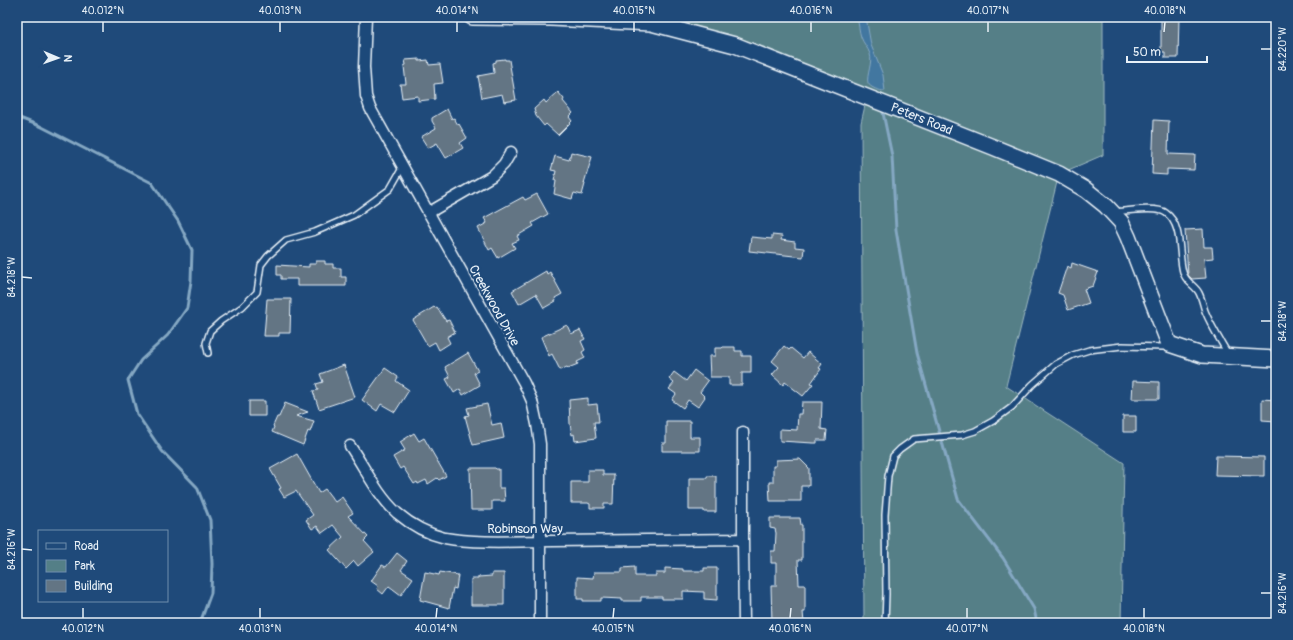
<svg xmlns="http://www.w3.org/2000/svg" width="1293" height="640" viewBox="0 0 1293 640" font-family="Pangolin,sans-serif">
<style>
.green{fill:#547f87;stroke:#9eb8c0}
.water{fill:#4377a0;stroke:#85a8c3}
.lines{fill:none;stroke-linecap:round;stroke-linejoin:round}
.stream{stroke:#85a8c3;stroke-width:3}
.building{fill:#637584;stroke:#e8f1f8}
.lane-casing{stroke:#e8f1f8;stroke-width:8}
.street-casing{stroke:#e8f1f8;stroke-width:13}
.secondary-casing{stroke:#e8f1f8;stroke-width:18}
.lane{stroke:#1f4a7a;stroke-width:5}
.street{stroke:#1f4a7a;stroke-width:10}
.secondary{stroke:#1f4a7a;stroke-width:15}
.ticks{fill:none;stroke:#e8f1f8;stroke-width:1.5}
.labels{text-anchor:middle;stroke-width:4;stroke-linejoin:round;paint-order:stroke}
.street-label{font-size:13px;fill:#e8f1f8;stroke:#1f4a7a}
.neatline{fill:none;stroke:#e8f1f8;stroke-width:1.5}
.ticks-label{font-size:10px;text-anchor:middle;fill:#e8f1f8}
</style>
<rect width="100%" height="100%" fill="#1f4a7a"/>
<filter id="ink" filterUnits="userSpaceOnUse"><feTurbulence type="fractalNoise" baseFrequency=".025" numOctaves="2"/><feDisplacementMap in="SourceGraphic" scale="8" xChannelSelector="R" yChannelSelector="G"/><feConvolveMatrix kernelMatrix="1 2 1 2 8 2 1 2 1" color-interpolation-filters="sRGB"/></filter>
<g filter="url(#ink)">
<path class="green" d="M469 17H1103V155L1059 174 1006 386 1124 463 1121 623H864L861 123 867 97 651 23Z"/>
<path class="water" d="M859 17H866L871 45 883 75 885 91C880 91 870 88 868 83 866 76 873 62 870 54 868 48 863 43 861 37 859 31 859 25 857 18Z"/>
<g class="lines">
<path class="stream" d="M882 108 892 156 896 230 917 353 958 499 1003 558 1034 609 1037 623
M17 117 40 126 152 183 178 221 192 250 191 281 187 308 168 335 141 360 128 380 137 414 162 451 197 487 210 520 212 564 211 593 200 623"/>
</g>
<path class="building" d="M1161 17H1179L1178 58H1165V52H1161Z
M419 59V61L428 60 429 65 440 64 443 83 434 84 435 99 418 101V96L402 98 400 84H406L404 66 406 65 405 60Z
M505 59V60H509L516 100 504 102 502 94 482 98 478 76 494 73 493 63 496 62V60Z
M558 92 564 99 563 101 573 113 569 117 572 121 558 135 546 124 544 126 536 116 534 109 544 100 546 103Z
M447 109 452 119 454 118 458 125 459 124 467 138 460 143 463 148 446 158 437 143 428 148 421 137 436 128 432 121V118Z
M1154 120 1169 121 1168 154 1195 155 1194 170 1167 169V175L1152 174Z
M571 152 592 157 584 183 585 184 582 195 574 193 572 199 554 194 556 181 554 180 556 171 551 170 555 156 569 160Z
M537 194 548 214 532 223 534 226 517 236 519 240 512 243 515 248 498 258 492 248 489 250 478 228 487 223 484 218 523 197 525 200Z
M1203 229 1204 247H1212L1213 258 1204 259 1206 278 1192 279 1188 275 1185 230Z
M772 235 782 236 781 240 795 242V247L804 248 803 257 749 251 751 237 772 239Z
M316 261H325V264H333V268H341V277H346V286H297V279H281V275H277V265L309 267V264H316Z
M1072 263 1098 272 1093 286 1084 289 1089 303 1068 310 1063 295 1058 293 1067 266 1071 268Z
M546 271 547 274 550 272 562 294 555 298 556 301 544 308 536 294 519 304 512 291Z
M267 299H291L290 333H279V336H264Z
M434 307 435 308 437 307 446 321 449 320 455 332 447 337 450 343 439 350 435 342 428 346 413 320Z
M567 325 571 334 580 330 585 339 581 341 585 350 582 352 585 358 577 362 578 364 568 368 567 367 560 370 552 354 549 356 541 337Z
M784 346 789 350 791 348 803 358 808 352 822 364 819 368 821 369 811 383 813 384 803 396 785 382 783 385 772 375 779 367 772 361Z
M723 347H735V351H742V356H751V373H742V385H729V377H710L709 356H715V348H722Z
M468 353 478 371 474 373 480 385 463 395 460 389 454 393 446 379 450 377 445 367Z
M344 365 355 397 319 409 313 391 318 390 316 384 323 382 320 374Z
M385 368 398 377 396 381 409 390 395 412 381 404 377 411 362 400Z
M694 370 708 381 700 392 705 397 698 407 688 400 683 408 672 400 676 394 669 389 674 383 669 379 674 372 686 381Z
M1133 381 1159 382V399H1132Z
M588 398V405L597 404 599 422H594L596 438 575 441 574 434 572 435 570 424 569 400Z
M1262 399 1276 400V421L1262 420Z
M249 401H265V416H249Z
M802 402H822L821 429 827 430 826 440H817V443H813L780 441V429L797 430 798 414H801Z
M285 403 308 412 296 416 314 421 310 432 308 431 303 445 272 432 274 427 273 426 277 417H279Z
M487 404 492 425 501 423 504 438 473 445 465 416 469 415 467 408Z
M1123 416H1136V432H1123Z
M666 421H690V437H700V451H662V443H666Z
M414 433 419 441 424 438 446 476 439 480 437 478 428 484 426 480 418 484 417 482 414 484 403 467 400 469 393 457 405 450 400 442Z
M297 454 319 493 325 489 335 502 342 497 353 513 348 516 368 537 364 541 374 552 358 566 354 561 346 569 329 550 343 537 333 525 322 533 317 526 312 529 306 520 313 515 298 494 296 491 284 497 279 489 281 488 270 469Z
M1216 456 1264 457V476L1215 475Z
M800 459 809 468V486H801V501H770L769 482H773V466H776V460Z
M470 468H495L496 469H499V488H504L505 501H492V510H471Z
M588 470H603V475H614L613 504H604V508H590V504L588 503H571V482H588Z
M707 476H716V512H704V510H689V478H707Z
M770 518H800L801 525H802V560H798L799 585H805V612H803L804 623H772L771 586H776V563H771V551H775L776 533 775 529 770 528Z
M397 553 407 561 401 570 413 578 401 595 389 586 383 594 377 589 378 586 371 581 382 565 386 567Z
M635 567V576H656V573H665V568L683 569V571H704V568H717V600L704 599V592L683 591V599H662V597H641V601H622V599L601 598V601H583V599H577V577L593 578 594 572H622V568Z
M425 572 439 575 440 572 458 575 456 589 453 588 449 608 420 600Z
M492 573H504V605H471V579H478V577L492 576Z"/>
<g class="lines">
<defs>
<path id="lane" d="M1115 212C1126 211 1158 206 1166 213 1183 225 1178 254 1183 272 1185 282 1195 285 1199 293 1202 299 1203 305 1205 311 1211 326 1220 340 1228 354
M208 353 206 343 210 331 221 321 242 307 257 292 261 265 268 256 286 240 315 232 354 215 390 189 402 168
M885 623 886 594 885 515 888 476 893 456 900 449 914 439 962 435 975 431 993 421 1012 407 1032 385 1056 364 1073 355 1089 350 1122 346 1163 347 1168 345"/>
<path id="street" d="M366 17 364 67 366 96 370 108 524 383 532 401 537 424 540 444V623
M428 213 492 176 504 164 511 152
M743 432V539L744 623
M350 446C365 468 377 495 397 513 410 524 428 534 445 538 477 544 521 541 554 541 617 540 680 540 743 539"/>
<path id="secondary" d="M472 17 551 18 651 23 735 45 993 147 1059 174 1086 190 1106 206 1121 222 1128 237 1169 344 1202 355 1276 359"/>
</defs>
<use href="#lane" class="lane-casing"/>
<use href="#street" class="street-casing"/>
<use href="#secondary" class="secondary-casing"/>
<use href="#lane" class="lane"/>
<use href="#street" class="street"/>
<use href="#secondary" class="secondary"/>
</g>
</g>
<path class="ticks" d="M103 32V22M280 32V22M457 32V22M634 32V22M811 32V22M988 32V22M1164 32 1165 22M1261 49H1271M22 277 32 278M1261 321H1271M22 549 32 550M1261 593H1271M83 618V608M260 618V608M436 618 437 608M613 618 614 608M790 618 791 608M967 618V608M1144 618V608"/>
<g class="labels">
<g class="street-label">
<text transform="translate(922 118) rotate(22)" y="5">Peters Road</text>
<text transform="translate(495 305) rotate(61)" y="5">Creekwood Drive</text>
<text x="525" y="533">Robinson Way</text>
</g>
</g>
<rect width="1293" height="640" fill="none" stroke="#1f4a7a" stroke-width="44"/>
<rect x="38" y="530" width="130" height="72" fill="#1f4a7a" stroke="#6f8dac"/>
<rect x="46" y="543" width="20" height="6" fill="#1f4a7a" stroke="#6f8dac"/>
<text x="74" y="550" font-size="12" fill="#e8f1f8">Road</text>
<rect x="46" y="560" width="20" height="12" fill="#547f87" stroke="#6f8dac"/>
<text x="74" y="570" font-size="12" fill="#e8f1f8">Park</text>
<rect x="46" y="580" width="20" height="12" fill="#637584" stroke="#6f8dac"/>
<text x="74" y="590" font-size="12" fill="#e8f1f8">Building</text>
<g transform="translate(58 58) rotate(92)" stroke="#1f4a7a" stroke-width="3" paint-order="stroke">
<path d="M0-3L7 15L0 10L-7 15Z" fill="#e8f1f8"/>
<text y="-6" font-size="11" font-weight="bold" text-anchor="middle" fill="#e8f1f8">N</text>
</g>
<path d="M1127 56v6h80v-6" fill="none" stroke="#e8f1f8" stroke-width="2"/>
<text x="1133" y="56" font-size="12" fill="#e8f1f8" stroke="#1f4a7a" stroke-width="3" paint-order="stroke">50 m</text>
<rect x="22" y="22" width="1249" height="596" class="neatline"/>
<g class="ticks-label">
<text x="103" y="14">40.012°N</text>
<text x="280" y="14">40.013°N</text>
<text x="457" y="14">40.014°N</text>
<text x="634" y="14">40.015°N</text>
<text x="811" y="14">40.016°N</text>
<text x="988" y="14">40.017°N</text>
<text x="1165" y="14">40.018°N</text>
<text transform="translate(1282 49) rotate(-90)" y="4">84.220°W</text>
<text transform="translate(11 277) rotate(-90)" y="4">84.218°W</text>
<text transform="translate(1282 321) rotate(-90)" y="4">84.218°W</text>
<text transform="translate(11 549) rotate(-90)" y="4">84.216°W</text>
<text transform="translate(1282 593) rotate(-90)" y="4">84.216°W</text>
<text x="83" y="632">40.012°N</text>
<text x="260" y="632">40.013°N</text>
<text x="436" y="632">40.014°N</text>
<text x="613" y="632">40.015°N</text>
<text x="790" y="632">40.016°N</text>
<text x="967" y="632">40.017°N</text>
<text x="1144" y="632">40.018°N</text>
</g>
</svg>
